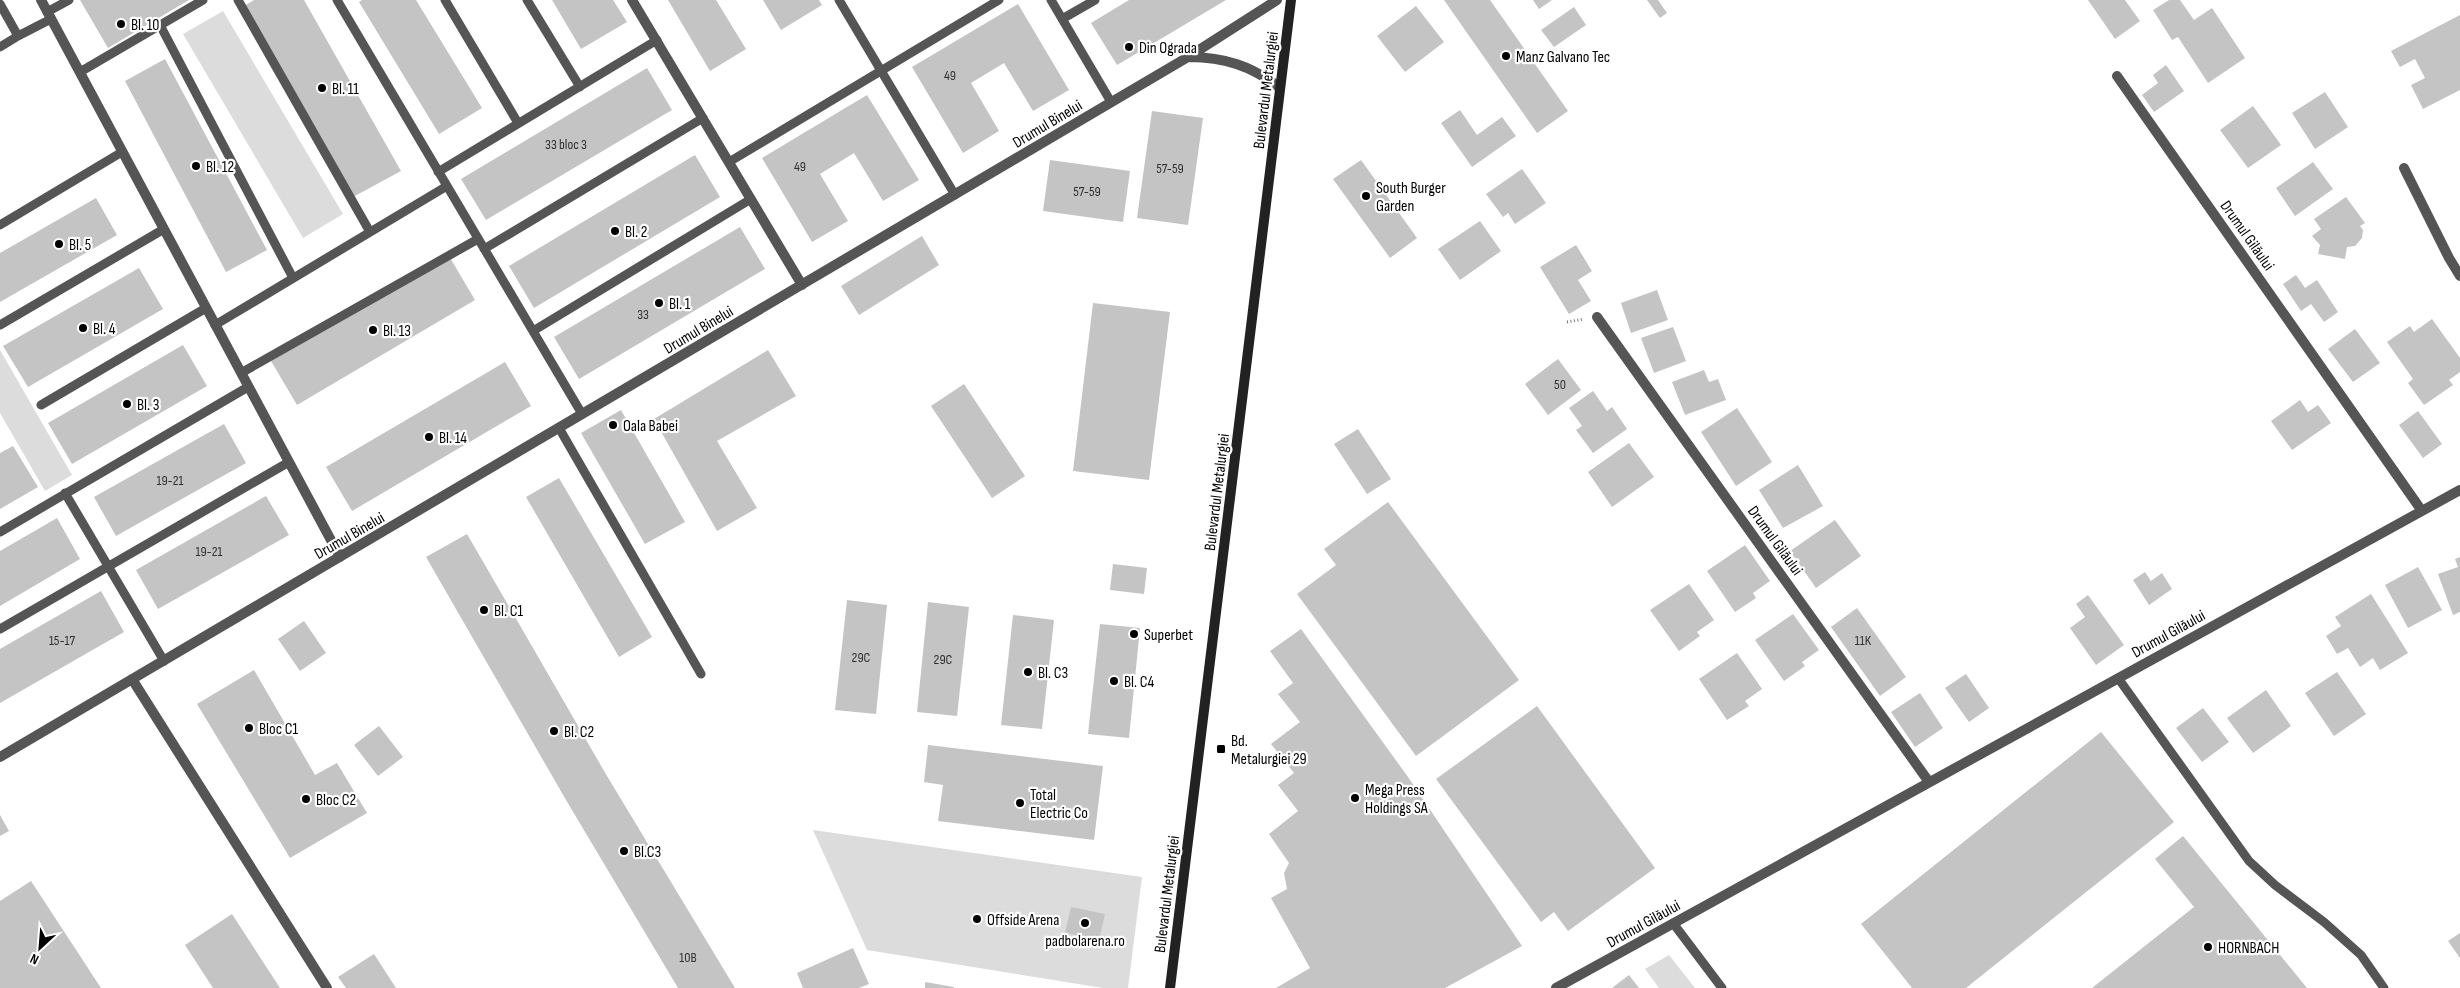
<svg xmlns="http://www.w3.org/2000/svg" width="2460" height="988" viewBox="0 0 2460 988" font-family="'Sofia Sans Condensed',sans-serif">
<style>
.green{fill:#dcdcdc}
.building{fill:#c4c4c4}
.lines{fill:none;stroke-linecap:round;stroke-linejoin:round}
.path{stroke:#777;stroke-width:3;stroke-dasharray:1 2.5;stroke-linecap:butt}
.service{stroke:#555;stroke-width:9}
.minor{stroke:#555;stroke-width:10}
.secondary{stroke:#222;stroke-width:10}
.poi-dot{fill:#000;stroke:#fff;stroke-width:2}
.labels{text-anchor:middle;stroke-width:4.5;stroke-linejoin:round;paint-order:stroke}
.number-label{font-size:14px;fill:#313131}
.poi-label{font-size:16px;fill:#000;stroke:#fff;text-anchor:start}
.street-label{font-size:16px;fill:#000;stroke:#fff}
</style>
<rect width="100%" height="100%" fill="#fff"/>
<path class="green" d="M223 11 343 214 303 238 183 34Z
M0 350 72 475 45 491 0 413Z
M813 830 1142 877 1128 988H1103L867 950Z
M1669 955 1695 988H1659L1645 969Z"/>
<path class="building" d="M80 0H189L108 48Z
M254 0H304L401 171 353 197 244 6Z
M362 0H416L482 108 439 134 359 2Z
M552 0H613L627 22 581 49Z
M668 0H716L746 49 710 71Z
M763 0H819L822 5 781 30Z
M1129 0H1226L1117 65 1091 23Z
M1444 0H1490L1568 111 1537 133Z
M1533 0H1552L1539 9Z
M1647 0H1658L1667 13 1660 18Z
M2088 0H2125L2140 21 2115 39Z
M2169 0H2180L2194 20 2212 8 2245 58 2208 83 2178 37 2172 40 2153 10Z
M1018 4 1069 90 1033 111 1004 63 971 83 999 131 963 153 912 67Z
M1416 6 1444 42 1405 72 1377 36Z
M1574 7 1586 25 1554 47 1541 30Z
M2460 15V90L2423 109 2411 85 2425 78 2415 59 2400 67 2391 51Z
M165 59 267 250 226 272 125 81Z
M2166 65 2184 91 2154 112 2142 95 2158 83 2153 75Z
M647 68 672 110 486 220 461 179Z
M2325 92 2348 127 2315 149 2292 113Z
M867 95 919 180 883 201 854 153 820 174 848 221 812 242 762 158Z
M2253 106 2281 145 2248 168 2220 130Z
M1460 110 1477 135 1502 117 1516 136 1472 167 1441 123Z
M1152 111 1203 118 1188 225 1137 218Z
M695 155 720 197 534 308 509 266Z
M1050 160 1130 171 1123 222 1043 211Z
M1361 160 1417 238 1390 258 1333 179Z
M2313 162 2333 189 2295 216 2276 188Z
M1522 169 1546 203 1515 224 1508 213 1503 217 1486 194Z
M2346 197 2365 223 2360 226 2363 230 2362 238 2355 246 2347 247 2345 259 2318 254 2320 245 2312 236 2321 229 2314 219Z
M96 198 117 235 0 302V253Z
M1480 221 1501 251 1460 280 1438 249Z
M740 227 765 269 579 379 554 337Z
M922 236 939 265 859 315 841 286Z
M1576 245 1592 271 1578 280 1591 301 1569 314 1540 267Z
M449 256 475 300 297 405 271 361Z
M139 268 163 309 28 387 3 346Z
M2296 275 2305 288 2317 280 2338 312 2324 322 2311 304 2301 311 2283 284Z
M1657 290 1668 320 1631 333 1621 303Z
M1093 303 1170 312 1149 480 1073 471Z
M2432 319 2460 358V372L2449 380 2453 385 2424 405 2408 383 2413 379 2387 342 2410 326 2414 332Z
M1673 327 1686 361 1654 373 1641 338Z
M2355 329 2380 363 2353 382 2328 349Z
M183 345 207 386 72 464 48 423Z
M768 350 796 396 717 441 757 508 717 531 654 419Z
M1558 359 1581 390 1548 415 1525 384Z
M505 362 531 406 352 511 326 467Z
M1704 370 1709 382 1718 379 1726 400 1685 415 1672 382Z
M964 384 1025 476 992 498 931 406Z
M1593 391 1607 411 1612 407 1627 429 1593 453 1576 430 1582 426 1569 408Z
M2300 400 2308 412 2318 405 2331 423 2292 450 2271 421Z
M1737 408 1772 462 1736 486 1701 432Z
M621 410 685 522 645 544 581 433Z
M2418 411 2442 444 2423 458 2399 425Z
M224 424 246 463 116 536 94 497Z
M1358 429 1391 479 1367 494 1334 444Z
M1629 443 1654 477 1612 507 1588 472Z
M13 446 38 487 0 509V453Z
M1798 465 1823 506 1783 528 1759 490Z
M559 478 652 637 619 657 526 497Z
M266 496 289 535 158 609 136 570Z
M1388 502 1519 680 1416 756 1297 594 1336 565 1324 549Z
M57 518 80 559 0 606V551Z
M1835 520 1861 556 1816 588 1790 551Z
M467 534 607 776 735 988H678L566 800 426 557Z
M1745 545 1770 581 1753 593 1756 598 1735 612 1707 571Z
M2460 557V612L2453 615 2438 574 2458 567 2455 559Z
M1113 564 1147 568 1144 594 1110 590Z
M2418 567 2442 610 2408 628 2385 585Z
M2145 572 2151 581 2162 573 2172 589 2149 605 2133 580Z
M1689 584 1714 620 1697 632 1700 636 1679 651 1650 610Z
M101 591 124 632 0 703V649Z
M2371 594 2408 653 2380 670 2373 658 2360 667 2348 648 2337 654 2326 636 2341 626 2335 617Z
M2088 595 2124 645 2096 665 2070 628 2085 617 2076 604Z
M847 600 887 605 876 714 835 710Z
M928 602 969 607 957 716 917 712Z
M1857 608 1906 677 1880 696 1831 627Z
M1793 614 1819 650 1802 662 1805 666 1784 681 1755 640Z
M1013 615 1054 620 1042 729 1001 725Z
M304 621 326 653 300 671 278 639Z
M1100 624 1140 628 1129 738 1088 734Z
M1301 629 1408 777 1522 946 1445 988H1276L1310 968 1271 898 1287 889 1284 873 1289 863 1269 834 1298 811 1278 785 1294 773 1271 744 1300 722 1278 694 1293 683 1270 651Z
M1737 653 1762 689 1745 701 1749 706 1727 720 1699 679Z
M254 670 315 775 337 763 367 813 290 858 197 704Z
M2337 672 2366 714 2334 736 2305 693Z
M1966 674 1989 708 1969 722 1945 688Z
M2266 690 2291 726 2253 753 2227 718Z
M1920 693 1943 728 1915 747 1891 712Z
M1537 706 1655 868 1568 931 1554 912 1541 922 1436 779Z
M2203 708 2229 742 2202 762 2176 728Z
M379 726 403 757 378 776 354 745Z
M2101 732 2174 822 1966 988H1912L1861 924Z
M928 745 1103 766 1094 840 938 821 943 785 924 782Z
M0 815 9 831 0 836Z
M2183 836 2307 988H2092L2194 907 2155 859Z
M31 881 101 988H0V901Z
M1071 907 1105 914 1099 940 1065 933Z
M232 914 280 988H213L185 945Z
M2460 933V958L2448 941Z
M853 948 869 984 859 988H803L797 973Z
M374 954 396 988H346L338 977Z
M1629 975 1639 988H1612Z
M925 982 954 987V988H925Z"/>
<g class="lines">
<path class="path" d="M1567 322 1584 319"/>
<path class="service" d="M238 0 370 232
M337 0 582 414
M445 0 518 123
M527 0 580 87
M839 0 955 195
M1051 0 1111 102
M0 4 18 36 0 47
M47 12 69 0
M1062 19 1095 0
M160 25 293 278
M18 36 51 19
M80 72 203 0
M729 162 999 0
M438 172 657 40
M0 225 122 152
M484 249 703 118
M0 325 164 229
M215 325 447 186
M533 331 751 199
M241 373 478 239
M41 405 206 308
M559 428 701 674
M65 493 164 661
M0 532 248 387
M0 629 289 462
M2118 678 2249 861 2275 885 2324 922 2361 955 2384 988
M1673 923 1722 988"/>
<path class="minor" d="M41 0 340 557
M632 0 802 285
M1189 57C1224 57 1252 66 1280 88
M2117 76 2422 511
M2404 168 2449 258 2460 276
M1597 317 1929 782
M132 679 327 988
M0 757 1188 57 1277 0
M1556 988 2460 490"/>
<path class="secondary" d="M1170 988 1291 0"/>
</g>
<g class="poi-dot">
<circle cx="121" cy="24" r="5"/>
<circle cx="1129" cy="47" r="5"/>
<circle cx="1506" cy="56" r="5"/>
<circle cx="322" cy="88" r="5"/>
<circle cx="196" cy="166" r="5"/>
<circle cx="1366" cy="196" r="5"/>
<circle cx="615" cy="231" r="5"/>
<circle cx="59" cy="244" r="5"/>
<circle cx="659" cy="303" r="5"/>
<circle cx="83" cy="328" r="5"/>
<circle cx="373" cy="330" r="5"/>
<circle cx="127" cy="404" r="5"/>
<circle cx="613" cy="425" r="5"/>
<circle cx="429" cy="437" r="5"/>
<circle cx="484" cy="610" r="5"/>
<circle cx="1134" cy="634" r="5"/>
<circle cx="1028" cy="672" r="5"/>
<circle cx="1114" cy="681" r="5"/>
<circle cx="249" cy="728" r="5"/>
<circle cx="554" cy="731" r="5"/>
<rect x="1216" y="744" width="10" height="10" rx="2.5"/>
<circle cx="1355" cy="798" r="5"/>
<circle cx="306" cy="799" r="5"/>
<circle cx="1020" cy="803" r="5"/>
<circle cx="624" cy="851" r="5"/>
<circle cx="977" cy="919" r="5"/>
<circle cx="1085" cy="923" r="5"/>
<circle cx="2208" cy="947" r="5"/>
</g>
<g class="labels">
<g class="number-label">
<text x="950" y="80">49</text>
<text x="566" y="149">33 bloc 3</text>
<text x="800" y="171">49</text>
<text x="1170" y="173">57-59</text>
<text x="1087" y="196">57-59</text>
<text x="643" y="319">33</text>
<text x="1560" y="389">50</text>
<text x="170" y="485">19-21</text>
<text x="209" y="556">19-21</text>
<text x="62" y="645">15-17</text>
<text x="1863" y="645">11K</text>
<text x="861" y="662">29C</text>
<text x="943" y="664">29C</text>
<text x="688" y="962">10B</text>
</g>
<g class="poi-label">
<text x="131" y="30">Bl. 10</text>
<text x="1139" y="53">Din Ograda</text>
<text x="1516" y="62">Manz Galvano Tec</text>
<text x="332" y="94">Bl. 11</text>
<text x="206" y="172">Bl. 12</text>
<text x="1376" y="193">South Burger<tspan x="1376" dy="18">Garden</tspan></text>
<text x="625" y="237">Bl. 2</text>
<text x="69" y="250">Bl. 5</text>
<text x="669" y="309">Bl. 1</text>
<text x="93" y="334">Bl. 4</text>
<text x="383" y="336">Bl. 13</text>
<text x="137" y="410">Bl. 3</text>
<text x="623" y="431">Oala Babei</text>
<text x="439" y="443">Bl. 14</text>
<text x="494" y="616">Bl. C1</text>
<text x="1144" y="640">Superbet</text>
<text x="1038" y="678">Bl. C3</text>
<text x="1124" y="687">Bl. C4</text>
<text x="259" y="734">Bloc C1</text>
<text x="564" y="737">Bl. C2</text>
<text x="1231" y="746">Bd.<tspan x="1231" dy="18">Metalurgiei 29</tspan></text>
<text x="1365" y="795">Mega Press<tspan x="1365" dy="18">Holdings SA</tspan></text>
<text x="1030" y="800">Total<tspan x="1030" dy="18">Electric Co</tspan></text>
<text x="316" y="805">Bloc C2</text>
<text x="634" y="857">Bl.C3</text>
<text x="987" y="925">Offside Arena</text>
<text x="1085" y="946" text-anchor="middle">padbolarena.ro</text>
<text x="2218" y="953">HORNBACH</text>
</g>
<g class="street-label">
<text transform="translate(1265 90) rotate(-83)" y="6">Bulevardul Metalurgiei</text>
<text transform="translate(1047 123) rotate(-31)" y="6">Drumul Binelui</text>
<text transform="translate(2248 235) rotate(55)" y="6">Drumul Gilăului</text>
<text transform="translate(698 329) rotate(-31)" y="6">Drumul Binelui</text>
<text transform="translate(1216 492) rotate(-83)" y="6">Bulevardul Metalurgiei</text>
<text transform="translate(349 535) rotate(-30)" y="6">Drumul Binelui</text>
<text transform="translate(1776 540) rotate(54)" y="6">Drumul Gilăului</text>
<text transform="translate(2168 633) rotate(-29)" y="6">Drumul Gilăului</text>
<text transform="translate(1166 894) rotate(-83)" y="6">Bulevardul Metalurgiei</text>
<text transform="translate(1643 923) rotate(-29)" y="6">Drumul Gilăului</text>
</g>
</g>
<g transform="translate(40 948) rotate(206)" stroke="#ffffff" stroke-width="4" paint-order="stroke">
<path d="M0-4L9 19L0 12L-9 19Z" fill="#000000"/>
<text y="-8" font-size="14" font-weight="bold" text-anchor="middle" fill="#000000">N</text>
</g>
</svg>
